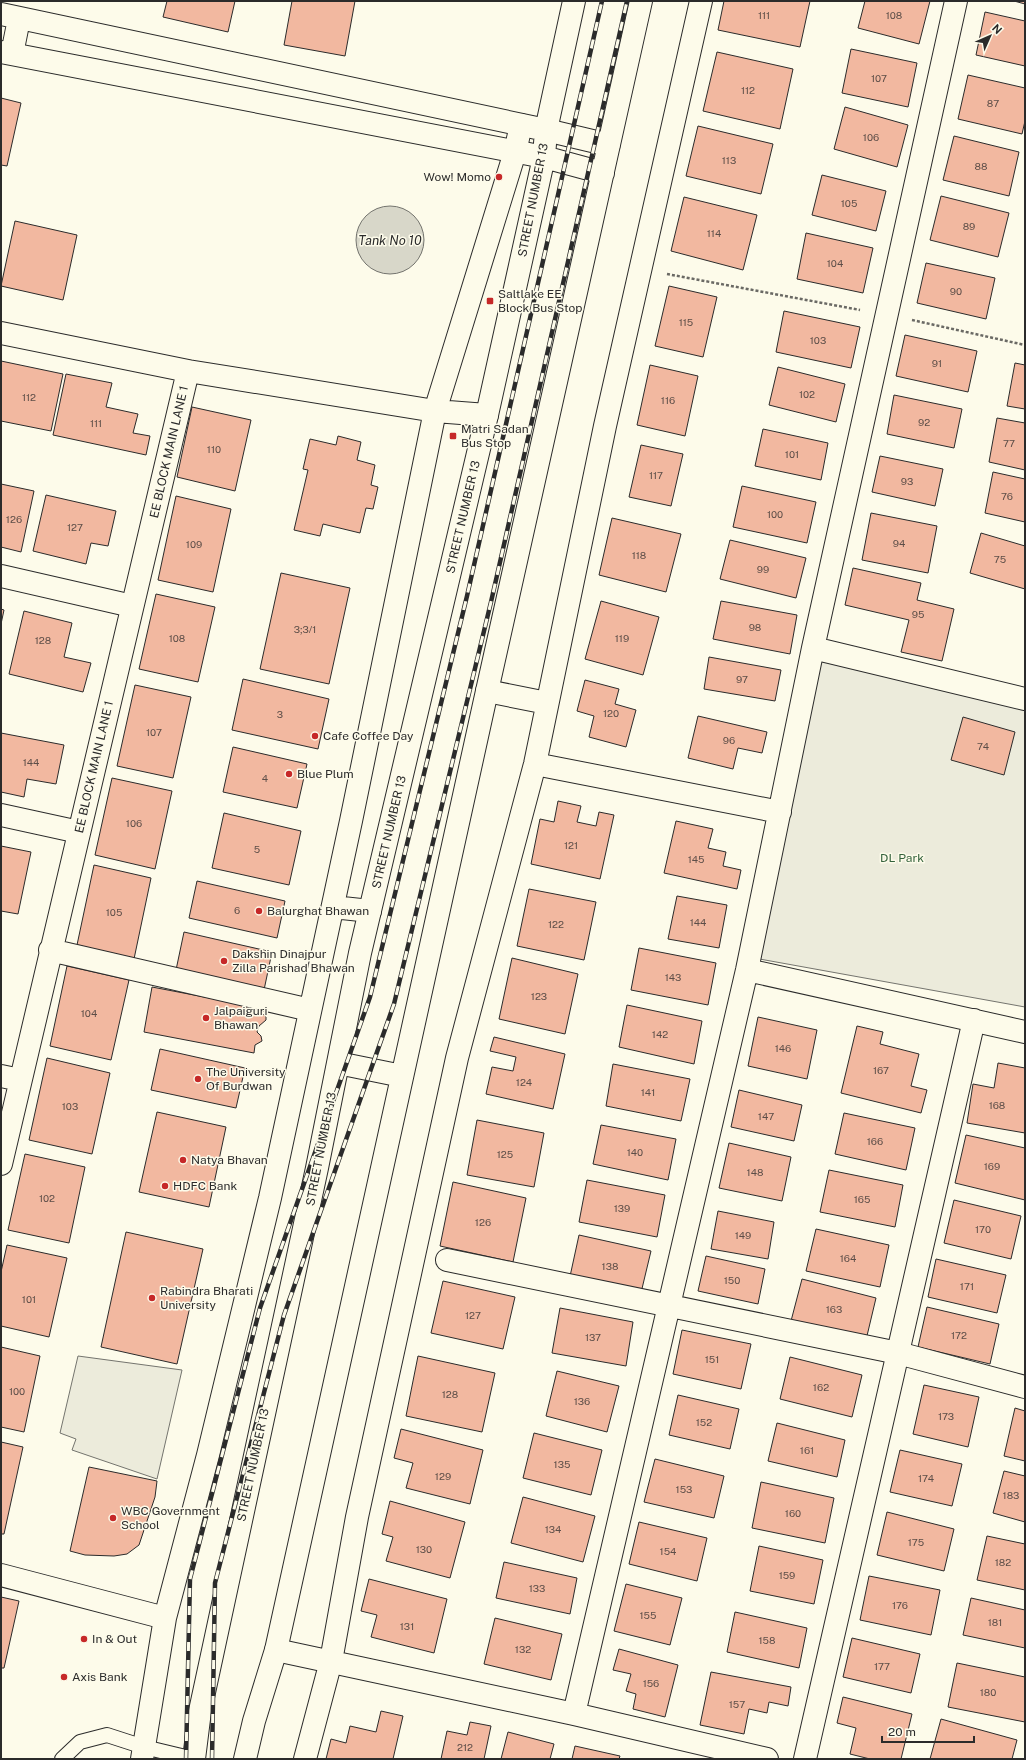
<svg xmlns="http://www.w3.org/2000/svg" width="1026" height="1760" viewBox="0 0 1026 1760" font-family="'Public Sans',sans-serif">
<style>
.green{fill:#ecebdb;stroke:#74746e}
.water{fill:#d8d7c9;stroke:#74746e}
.building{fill:#f2b8a0;stroke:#2b2b2b}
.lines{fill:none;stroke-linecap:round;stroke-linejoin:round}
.lane-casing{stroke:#2b2b2b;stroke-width:16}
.street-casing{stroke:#2b2b2b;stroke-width:24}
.secondary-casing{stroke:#2b2b2b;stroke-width:24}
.path{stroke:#6a6964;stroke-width:2.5;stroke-dasharray:3 2;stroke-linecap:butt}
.lane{stroke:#fdfbea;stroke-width:14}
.street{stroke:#fdfbea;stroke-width:22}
.secondary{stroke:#fdfbea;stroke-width:22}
.rail-casing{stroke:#2b2b2b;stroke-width:4.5}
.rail{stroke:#fdfbea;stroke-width:3;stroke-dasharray:9;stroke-linecap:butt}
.poi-dot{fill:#c62828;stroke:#fdfbea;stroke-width:1.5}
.labels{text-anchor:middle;stroke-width:3;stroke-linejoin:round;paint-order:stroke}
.number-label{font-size:10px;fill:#5d4e48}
.poi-label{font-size:12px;fill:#2b2b2b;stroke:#fdfbea;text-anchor:start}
.street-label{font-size:12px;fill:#2b2b2b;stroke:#fdfbea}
.park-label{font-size:12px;fill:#34623c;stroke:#fdfbea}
.water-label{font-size:13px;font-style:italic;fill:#2b2b2b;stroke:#fdfbea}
</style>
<rect width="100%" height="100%" fill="#fdfbea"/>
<path class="green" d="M819 656 1025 707V1007L754 958Z
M78 1356 182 1370 157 1479 72 1450 76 1439 60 1433Z"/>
<path class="water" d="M356 240a34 34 0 1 1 68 0a34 34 0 1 1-68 0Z"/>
<path class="building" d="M167 1H235L228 32 163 17Z
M292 1H355L345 56 284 45Z
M724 1H810L800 47 718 30Z
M865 1H930L919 44 858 28Z
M1014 1H1025V4Z
M985 12 1025 21V66L976 55Z
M851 49 917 63 908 107 842 93Z
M717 52 793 69 780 129 703 111Z
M968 75 1025 88V121L1022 134 958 119Z
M1 98 21 103 7 166 1 165Z
M845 107 908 125 897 167 834 149Z
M698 126 773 144 761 194 686 176Z
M954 136 1019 152 1009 196 943 180Z
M822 175 886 191 876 231 812 215Z
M941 196 1009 213 998 257 930 240Z
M684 197 757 215 743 270 671 251Z
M15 221 77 235 63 300 1 286Z
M806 233 873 248 863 293 797 279Z
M926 263 995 278 986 319 917 303Z
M669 286 717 297 703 357 655 346Z
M784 311 860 327 851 368 776 352Z
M905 335 977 351 968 392 896 376Z
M1 361 63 374 51 431 1 421Z
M1015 363 1025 365V409L1007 406Z
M650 365 698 376 685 436 637 425Z
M778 367 845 384 836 422 769 405Z
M66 374 112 383 106 407 138 414 133 433 150 436 146 455 53 435Z
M894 395 962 409 954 448 887 434Z
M192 407 251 420 235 491 177 477Z
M997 418 1025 423V470L989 462Z
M763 429 828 443 821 480 755 466Z
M338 436 361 442 357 460 375 465 371 485 378 487 373 509 366 508 360 533 323 524 320 536 294 530 308 470 303 469 310 439 336 445Z
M641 445 683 454 671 506 629 497Z
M880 456 943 469 935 506 872 492Z
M993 472 1025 479V522L985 513Z
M1 484 34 491 21 552 1 547Z
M742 486 816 502 807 543 733 527Z
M46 495 116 511 108 546 91 543 86 564 33 551Z
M176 496 231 509 213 592 158 580Z
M871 513 937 526 928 573 862 560Z
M612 518 681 534 666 592 599 575Z
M981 533 1025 546V589L970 573Z
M730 540 806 558 796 598 720 579Z
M853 568 921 583 917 600 954 609 942 661 901 652 909 620 845 605Z
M281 573 350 588 329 684 260 669Z
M156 594 215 607 198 682 139 669Z
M601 601 659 617 643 675 585 659Z
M721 601 797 615 790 654 713 639Z
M1 609 4 610 1 624Z
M24 611 72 623 64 657 91 663 83 692 9 674Z
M709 657 781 670 775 701 704 689Z
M243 679 329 699 318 749 232 730Z
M585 680 619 689 615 704 636 710 626 747 589 737 594 716 577 711Z
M135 685 191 697 173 778 117 766Z
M698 716 767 732 762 753 738 748 733 769 688 758Z
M963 717 1015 732 1004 775 951 760Z
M1 733 64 745 56 784 27 779 24 797 1 792Z
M233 747 307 764 297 808 223 792Z
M112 778 172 791 155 869 95 855Z
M558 801 581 806 577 822 596 826 599 812 614 815 600 879 531 864 540 819 554 822Z
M224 813 301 831 289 885 212 868Z
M676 821 713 829 708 848 726 852 723 866 741 870 737 889 664 873Z
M1 846 31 852 18 914 1 911Z
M94 865 151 878 134 959 77 945Z
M197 881 285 901 277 938 189 918Z
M529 889 596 902 584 960 517 946Z
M677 896 727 905 719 948 668 939Z
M184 932 272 952 264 990 176 970Z
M639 948 716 963 708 1005 631 990Z
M512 958 578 974 565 1034 499 1019Z
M67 966 129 980 111 1060 50 1046Z
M152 987 262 1008 261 1012 266 1017V1020L259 1026 257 1032 261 1036 262 1041 255 1045 254 1053 144 1032Z
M627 1005 702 1021 694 1064 619 1047Z
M758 1017 817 1030 807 1079 748 1066Z
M857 1026 883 1032 880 1044 919 1054 911 1086 927 1090 921 1113 841 1093Z
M494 1037 565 1054 553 1109 486 1094 492 1067 513 1071 516 1057 490 1051Z
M160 1049 245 1068 236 1108 151 1090Z
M47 1058 110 1073 92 1154 29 1140Z
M998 1063 1025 1068V1133L967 1123 973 1084 994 1088Z
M613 1064 690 1079 681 1121 606 1106Z
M739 1090 802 1105 794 1141 731 1127Z
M157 1112 226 1127 209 1207 139 1192Z
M844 1113 915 1128 906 1170 835 1154Z
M477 1120 544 1133 534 1187 467 1175Z
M601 1125 676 1139 668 1180 593 1164Z
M966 1135 1025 1148V1200L955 1183Z
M729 1143 791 1157 782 1201 719 1188Z
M25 1154 85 1167 69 1243 8 1230Z
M829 1170 903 1185 895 1227 820 1212Z
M587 1180 665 1195 657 1237 579 1222Z
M453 1182 526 1198 513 1262 440 1246Z
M954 1200 1021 1216 1011 1259 944 1243Z
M718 1211 774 1222 768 1259 711 1249Z
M816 1229 889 1245 880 1287 806 1271Z
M126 1232 203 1249 177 1364 101 1347Z
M579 1235 651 1251 640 1297 569 1281Z
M7 1245 67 1258 49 1337 1 1326V1272Z
M706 1256 765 1269 758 1304 698 1291Z
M936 1259 1006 1275 997 1313 928 1297Z
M802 1279 876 1298 866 1340 791 1321Z
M443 1281 515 1297 503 1349 431 1333Z
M927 1307 999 1324 990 1364 918 1347Z
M560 1308 633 1322 626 1366 552 1353Z
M682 1330 751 1344 741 1389 673 1374Z
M1 1347 40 1356 24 1432 1 1427Z
M418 1356 495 1373 482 1432 406 1416Z
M790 1357 862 1375 852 1417 780 1399Z
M557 1371 619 1386 607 1432 546 1416Z
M924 1385 979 1397 968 1447 913 1434Z
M678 1395 739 1409 730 1449 669 1435Z
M1015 1408 1025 1411V1461L1004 1456Z
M777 1423 845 1440 837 1477 768 1461Z
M401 1429 483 1450 470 1504 406 1488 413 1463 394 1458Z
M534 1433 602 1450 591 1495 523 1478Z
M1 1442 23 1447 4 1534H1Z
M900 1450 962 1464 952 1506 890 1492Z
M655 1459 724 1476 714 1518 644 1502Z
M89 1467 157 1481 155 1497 139 1545 127 1554 114 1556 85 1555 70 1551Z
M1004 1471 1025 1476V1522L993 1513Z
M761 1482 834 1498 825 1543 752 1528Z
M523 1497 595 1516 583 1562 511 1543Z
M390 1501 465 1522 450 1578 386 1561 393 1537 382 1534Z
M887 1512 954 1529 944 1571 877 1555Z
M639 1522 707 1538 697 1581 629 1564Z
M987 1536 1025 1544V1590L977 1580Z
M759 1546 823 1560 814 1604 750 1591Z
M504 1562 577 1578 570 1614 496 1598Z
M869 1576 940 1590 931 1635 860 1620Z
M369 1579 447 1599 434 1653 371 1637 377 1615 361 1611Z
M626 1584 682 1598 670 1645 614 1631Z
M1 1597 19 1601 4 1668H1Z
M971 1598 1025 1610V1648L963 1635Z
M735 1612 807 1628 799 1668 727 1652Z
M495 1618 562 1634 551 1680 484 1664Z
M852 1638 920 1654 911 1693 843 1677Z
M619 1649 678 1665 665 1717 633 1709 636 1694 626 1691 631 1674 613 1670Z
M957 1663 1025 1677V1722L948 1707Z
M711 1672 791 1687 788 1706 769 1702 767 1713 749 1709 744 1734 700 1725Z
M843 1697 912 1714 901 1759H870L850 1754 856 1728 837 1723Z
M381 1711 403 1716 393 1759H326L331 1739 346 1743 350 1726 376 1732Z
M941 1719 1017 1740 1012 1759H930Z
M470 1722 491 1726 484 1759H441L447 1731 467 1735Z
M508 1732 554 1744 550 1759H501Z
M575 1746 620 1756 619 1759H572Z"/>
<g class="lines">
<defs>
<path id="lane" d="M62 1759 80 1742 107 1735 144 1747 194 1759"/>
<path id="street" d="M1 333 188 371 435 411 487 415
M1 576 132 606
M813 648 1025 699
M487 691 547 703
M535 764 780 812
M1 815 79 832
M333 907 370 911
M50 950 310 1010
M747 970 1025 1032
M1 1076 20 1080
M1 1164 188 371
M447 1260 898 1353 1025 1387
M1 1575 165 1618
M276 1650 574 1714 767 1759
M574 1714 747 970 813 648 956 1
M142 1759 165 1618 208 1455 270 1198 351 821 435 411 515 152 521 125
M305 1759 331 1661 357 1517 457 1058 535 764 605 426 701 1
M805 1759 974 1020"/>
<path id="secondary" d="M1 14 546 130 609 145
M1 52 544 157 603 173
M12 54 19 19
M338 1063 402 1076
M194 1759 200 1711 317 1168 360 953 487 415 544 157 546 130 574 1
M245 1759 254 1721 276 1650 487 691 641 1"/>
</defs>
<use href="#lane" class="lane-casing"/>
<use href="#street" class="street-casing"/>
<use href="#secondary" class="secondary-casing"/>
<path class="path" d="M667 274 860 310
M912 320 1025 345"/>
<use href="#lane" class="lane"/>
<use href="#street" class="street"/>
<use href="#secondary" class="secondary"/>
<defs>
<path id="rail" d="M186 1759 190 1579 260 1308 370 997 467 596 602 1
M212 1759 215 1583 284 1315 394 1004 491 602 627 1"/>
</defs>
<use href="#rail" class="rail-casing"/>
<use href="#rail" class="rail"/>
</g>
<g class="poi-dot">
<circle cx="499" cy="177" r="4"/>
<rect x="486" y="297" width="8" height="8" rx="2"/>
<rect x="449" y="432" width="8" height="8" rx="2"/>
<circle cx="315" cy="736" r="4"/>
<circle cx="289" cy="774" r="4"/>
<circle cx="259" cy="911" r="4"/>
<circle cx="224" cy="961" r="4"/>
<circle cx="206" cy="1018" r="4"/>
<circle cx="198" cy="1079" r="4"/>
<circle cx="183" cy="1160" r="4"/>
<circle cx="165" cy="1186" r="4"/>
<circle cx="152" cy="1298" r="4"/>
<circle cx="113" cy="1518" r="4"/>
<circle cx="84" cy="1639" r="4"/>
<circle cx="64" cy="1677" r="4"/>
</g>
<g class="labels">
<g class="number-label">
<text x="764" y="19">111</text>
<text x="894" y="19">108</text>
<text x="879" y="82">107</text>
<text x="748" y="94">112</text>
<text x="993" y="107">87</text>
<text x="871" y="141">106</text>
<text x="729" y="164">113</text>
<text x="981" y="170">88</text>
<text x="849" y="207">105</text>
<text x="969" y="230">89</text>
<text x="714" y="237">114</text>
<text x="835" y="267">104</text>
<text x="956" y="295">90</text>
<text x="686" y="326">115</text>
<text x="818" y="344">103</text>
<text x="937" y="367">91</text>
<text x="807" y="398">102</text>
<text x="29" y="401">112</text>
<text x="668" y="404">116</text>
<text x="924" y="426">92</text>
<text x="96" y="427">111</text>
<text x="1009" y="447">77</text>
<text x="214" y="453">110</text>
<text x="792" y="458">101</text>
<text x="656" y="479">117</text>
<text x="907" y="485">93</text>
<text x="1007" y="500">76</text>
<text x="775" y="518">100</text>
<text x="14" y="523">126</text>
<text x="75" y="531">127</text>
<text x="899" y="547">94</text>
<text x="194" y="548">109</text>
<text x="639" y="559">118</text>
<text x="1000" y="563">75</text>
<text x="763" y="573">99</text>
<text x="918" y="618">95</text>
<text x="755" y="631">98</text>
<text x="305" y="633">3;3/1</text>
<text x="177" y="642">108</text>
<text x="622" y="642">119</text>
<text x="43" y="644">128</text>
<text x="742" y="683">97</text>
<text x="611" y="717">120</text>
<text x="280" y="718">3</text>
<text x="154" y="736">107</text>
<text x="729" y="744">96</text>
<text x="983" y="750">74</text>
<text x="31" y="766">144</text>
<text x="265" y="782">4</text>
<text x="134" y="827">106</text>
<text x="571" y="849">121</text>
<text x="257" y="853">5</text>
<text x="696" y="863">145</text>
<text x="237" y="914">6</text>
<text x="114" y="916">105</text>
<text x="698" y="926">144</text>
<text x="556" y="928">122</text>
<text x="673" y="981">143</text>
<text x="539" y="1000">123</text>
<text x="89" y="1017">104</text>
<text x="660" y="1038">142</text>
<text x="783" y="1052">146</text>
<text x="881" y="1074">167</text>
<text x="524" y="1086">124</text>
<text x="648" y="1096">141</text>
<text x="997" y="1109">168</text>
<text x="70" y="1110">103</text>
<text x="766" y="1120">147</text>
<text x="875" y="1145">166</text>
<text x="635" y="1156">140</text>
<text x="505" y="1158">125</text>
<text x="992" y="1170">169</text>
<text x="755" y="1176">148</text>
<text x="47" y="1202">102</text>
<text x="862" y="1203">165</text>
<text x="622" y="1212">139</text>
<text x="483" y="1226">126</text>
<text x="983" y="1233">170</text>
<text x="743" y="1239">149</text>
<text x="848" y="1262">164</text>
<text x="610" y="1270">138</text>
<text x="732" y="1284">150</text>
<text x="967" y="1290">171</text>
<text x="29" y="1303">101</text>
<text x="834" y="1313">163</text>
<text x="473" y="1319">127</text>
<text x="959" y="1339">172</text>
<text x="593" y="1341">137</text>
<text x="712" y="1363">151</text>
<text x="821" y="1391">162</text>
<text x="17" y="1395">100</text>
<text x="450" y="1398">128</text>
<text x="582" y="1405">136</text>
<text x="946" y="1420">173</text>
<text x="704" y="1426">152</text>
<text x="807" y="1454">161</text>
<text x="562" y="1468">135</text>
<text x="443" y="1480">129</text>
<text x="926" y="1482">174</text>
<text x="684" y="1493">153</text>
<text x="1011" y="1499">183</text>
<text x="793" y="1517">160</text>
<text x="553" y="1533">134</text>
<text x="916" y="1546">175</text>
<text x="424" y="1553">130</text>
<text x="668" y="1555">154</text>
<text x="1003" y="1566">182</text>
<text x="787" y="1579">159</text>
<text x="537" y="1592">133</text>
<text x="900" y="1609">176</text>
<text x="648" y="1619">155</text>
<text x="995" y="1626">181</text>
<text x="407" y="1630">131</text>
<text x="767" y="1644">158</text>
<text x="523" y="1653">132</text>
<text x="882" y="1670">177</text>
<text x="651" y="1687">156</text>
<text x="988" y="1696">180</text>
<text x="737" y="1708">157</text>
<text x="465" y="1751">212</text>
</g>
<g class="poi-label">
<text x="491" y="181" text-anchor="end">Wow! Momo</text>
<text x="498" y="298">Saltlake EE<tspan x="498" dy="14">Block Bus Stop</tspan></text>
<text x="461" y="433">Matri Sadan<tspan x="461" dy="14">Bus Stop</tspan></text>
<text x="323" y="740">Cafe Coffee Day</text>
<text x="297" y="778">Blue Plum</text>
<text x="267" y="915">Balurghat Bhawan</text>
<text x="232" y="958">Dakshin Dinajpur<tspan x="232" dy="14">Zilla Parishad Bhawan</tspan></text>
<text x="214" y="1015">Jalpaiguri<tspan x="214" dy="14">Bhawan</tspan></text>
<text x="206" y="1076">The University<tspan x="206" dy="14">Of Burdwan</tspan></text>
<text x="191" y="1164">Natya Bhavan</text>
<text x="173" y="1190">HDFC Bank</text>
<text x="160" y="1295">Rabindra Bharati<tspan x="160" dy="14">University</tspan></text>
<text x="121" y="1515">WBC Government<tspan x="121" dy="14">School</tspan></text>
<text x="92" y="1643">In &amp; Out</text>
<text x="72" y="1681">Axis Bank</text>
</g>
<g class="street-label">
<text transform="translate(533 200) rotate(-79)" y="4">STREET NUMBER 13</text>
<text transform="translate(169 452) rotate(-77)" y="4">EE BLOCK MAIN LANE 1</text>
<text transform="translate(463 517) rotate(-77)" y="4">STREET NUMBER 13</text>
<text transform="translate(94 767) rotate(-77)" y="4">EE BLOCK MAIN LANE 1</text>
<text transform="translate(389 832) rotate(-77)" y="4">STREET NUMBER 13</text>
<text transform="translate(321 1149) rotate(-79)" y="4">STREET NUMBER 13</text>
<text transform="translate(253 1465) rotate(-78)" y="4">STREET NUMBER 13</text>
</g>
<g class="park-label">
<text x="902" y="862">DL Park</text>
</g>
<g class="water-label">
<text x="390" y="245">Tank No 10</text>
</g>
</g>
<rect width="1026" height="1760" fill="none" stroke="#2b2b2b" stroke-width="4"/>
<g transform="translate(990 36) rotate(45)" stroke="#fdfbea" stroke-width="3" paint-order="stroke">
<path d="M0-3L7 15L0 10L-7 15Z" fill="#2b2b2b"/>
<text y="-6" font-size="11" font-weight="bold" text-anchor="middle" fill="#2b2b2b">N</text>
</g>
<path d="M882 1736v6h92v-6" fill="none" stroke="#2b2b2b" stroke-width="2"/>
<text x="888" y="1736" font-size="12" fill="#2b2b2b" stroke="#fdfbea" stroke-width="3" paint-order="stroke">20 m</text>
</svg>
